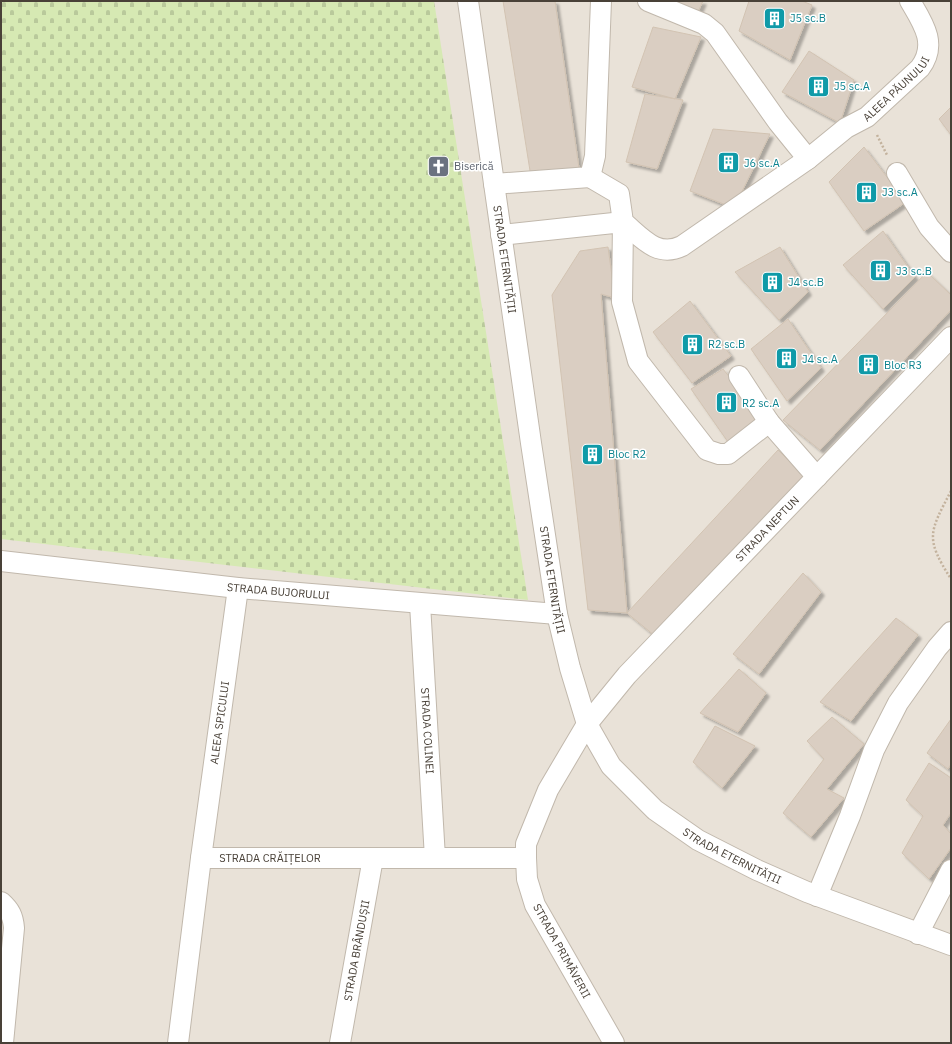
<svg xmlns="http://www.w3.org/2000/svg" width="952" height="1044" viewBox="0 0 952 1044" font-family="'IBM Plex Sans',sans-serif">
<style>
.residential{fill:#e9e2d8}
.cemetery{fill:url(#cemetery-stones)}
.building{fill:#dacec2;stroke:#d2c3b2;filter:url(#shadow)}
.lines{fill:none;stroke-linecap:round;stroke-linejoin:round}
.minor-casing{stroke:#c1b8ac;stroke-width:22}
.path{stroke:#c3b29d;stroke-width:2.5;stroke-dasharray:2 2;stroke-linecap:butt}
.minor{stroke:#fff;stroke-width:20}
.labels{text-anchor:middle;stroke-width:3;stroke-linejoin:round;paint-order:stroke}
.culture-label{font-size:11px;fill:#0d838f;stroke:#fff;text-anchor:start}
.street-label{font-size:11px;fill:#494138;stroke:#fff}
.worship-label{font-size:11px;fill:#5b616d;stroke:#fff;text-anchor:start}
</style>
<defs>
<pattern id="cemetery-stones" width="16" height="16" patternUnits="userSpaceOnUse"><rect width="16" height="16" fill="#d6e9b3"/><path d="M2 7V4a2 2 0 0 1 4 0v3zM10 15v-3a2 2 0 0 1 4 0v3z" fill="#b9c99b"/></pattern>
<filter id="shadow"><feDropShadow dx="3.5" dy="3.5" stdDeviation="1" flood-color="#0004"/></filter>
</defs>
<rect width="100%" height="100%" fill="#f5f1ea"/>
<path class="residential" d="M1 1H951V1043H1Z"/>
<path class="cemetery" d="M1 1H434L528 600 1 539Z"/>
<path class="building" d="M503 1H555L579 168 531 177Z
M672 1H703L697 14Z
M749 1H802L812 5 790 60 739 31Z
M653 27 701 37 675 99 632 87Z
M809 51 854 80 840 123 782 92Z
M645 94 683 100 657 169 626 162Z
M951 107V135L939 119Z
M713 129 770 134 734 208 690 191Z
M864 147 906 202 864 231 829 182Z
M883 231 915 277 883 309 843 265Z
M608 247 615 298 601 294 627 613 588 610 552 295 580 251Z
M780 247 808 292 779 320 735 272Z
M927 272 951 295V310L820 450 783 420Z
M690 301 731 356 692 383 653 332Z
M788 319 821 368 787 401 751 349Z
M723 369 762 418 728 442 691 389Z
M778 450 804 476 655 636 627 613Z
M803 573 821 592 759 674 733 654Z
M896 618 918 635 851 721 820 702Z
M739 669 766 693 738 732 700 713Z
M832 717 864 744 827 789 844 798 811 837 783 813 824 759 807 741Z
M951 719V764L948 769 927 753Z
M715 726 755 746 722 788 693 762Z
M929 763 951 778V813L943 825 951 834V848L929 879 902 853 923 816 906 800Z"/>
<g class="lines">
<defs>
<g id="minor">
<path id="s1" d="M468 1 531 443 557 614 570 668 587 724 611 766 655 810 698 840 757 870 807 892 951 945"/>
<path d="M648 1 704 24 715 33 778 122 808 159"/>
<path d="M897 173 929 227 951 252"/>
<path id="s2" d="M590 177 619 194 623 222C642 238 657 258 682 246L808 159 846 128 867 117 920 68C938 44 923 23 910 1"/>
<path d="M494 184 590 177 595 156 601 1"/>
<path d="M501 235 623 222 622 302 638 361 707 450 719 454H728L769 422"/>
<path d="M739 376 769 422 817 477"/>
<path id="s3" d="M1 561 238 588 557 614"/>
<path id="s4" d="M420 604 435 858"/>
<path id="s5" d="M201 858H526"/>
<path d="M817 896 850 816 874 750 898 703 937 648 951 632"/>
<path d="M1 902C10 910 13 916 14 928L3 1043"/>
<path d="M918 934 951 870"/>
<path id="s6" d="M178 1043 201 858 238 588"/>
<path id="s7" d="M340 1043 373 858"/>
<path id="s8" d="M614 1043 535 905 527 879 526 858V844L548 790 587 724 627 675 951 337"/>
</g>
</defs>
<use href="#minor" class="minor-casing"/>
<path class="path" d="M877 135 887 155
M951 491C929 533 925 538 951 579"/>
<use href="#minor" class="minor"/>
</g>
<defs>
<symbol id="building-square" viewBox="-11 -11 22 22"><rect x="-9" y="-9" width="18" height="18" rx="4" fill="#0f9aa8" stroke="#fff"/><path d="M-4-6H4V6H1V3H-1V6H-4ZM-2.5-4.3h1.7v1.8h-1.7ZM.8-4.3h1.7v1.8H.8ZM-2.5-1h1.7V.8h-1.7ZM.8-1h1.7V.8H.8Z" fill="#fff"/></symbol>
<symbol id="church-square" viewBox="-11 -11 22 22"><rect x="-9" y="-9" width="18" height="18" rx="4" fill="#6b7280" stroke="#fff"/><path d="M-1.2-6h2.4v3.5h3.3v2.4h-3.3V6h-2.4V-.1h-3.3v-2.4h3.3Z" fill="#fff"/></symbol>
</defs>
<g fill-rule="evenodd">
<use href="#building-square" x="762" y="6" width="25" height="25"/>
<use href="#building-square" x="806" y="74" width="25" height="25"/>
<use href="#building-square" x="716" y="150" width="25" height="25"/>
<use href="#church-square" x="426" y="154" width="25" height="25"/>
<use href="#building-square" x="854" y="180" width="25" height="25"/>
<use href="#building-square" x="868" y="258" width="25" height="25"/>
<use href="#building-square" x="760" y="270" width="25" height="25"/>
<use href="#building-square" x="680" y="332" width="25" height="25"/>
<use href="#building-square" x="774" y="346" width="25" height="25"/>
<use href="#building-square" x="856" y="352" width="25" height="25"/>
<use href="#building-square" x="714" y="390" width="25" height="25"/>
<use href="#building-square" x="580" y="442" width="25" height="25"/>
</g>
<g class="labels">
<g class="culture-label">
<text x="790" y="22">J5 sc.B</text>
<text x="834" y="90">J5 sc.A</text>
<text x="744" y="167">J6 sc.A</text>
<text x="882" y="196">J3 sc.A</text>
<text x="896" y="275">J3 sc.B</text>
<text x="788" y="286">J4 sc.B</text>
<text x="708" y="348">R2 sc.B</text>
<text x="802" y="363">J4 sc.A</text>
<text x="884" y="369">Bloc R3</text>
<text x="742" y="407">R2 sc.A</text>
<text x="608" y="458">Bloc R2</text>
</g>
<g class="street-label">
<text dy="4" stroke="none"><textPath href="#s2" startOffset="397">ALEEA PĂUNULUI</textPath></text>
<text dy="4" stroke="none"><textPath href="#s1" startOffset="261">STRADA ETERNITĂȚII</textPath></text>
<text dy="4" stroke="none"><textPath href="#s8" startOffset="622">STRADA NEPTUN</textPath></text>
<text dy="4" stroke="none"><textPath href="#s1" startOffset="585">STRADA ETERNITĂȚII</textPath></text>
<text dy="4" stroke="none"><textPath href="#s3" startOffset="279">STRADA BUJORULUI</textPath></text>
<text dy="4" stroke="none"><textPath href="#s6" startOffset="323">ALEEA SPICULUI</textPath></text>
<text dy="4" stroke="none"><textPath href="#s4" startOffset="127">STRADA COLINEI</textPath></text>
<text dy="4" stroke="none"><textPath href="#s1" startOffset="934">STRADA ETERNITĂȚII</textPath></text>
<text dy="4" stroke="none"><textPath href="#s5" startOffset="69">STRADA CRĂIȚELOR</textPath></text>
<text dy="4" stroke="none"><textPath href="#s7" startOffset="94">STRADA BRÂNDUȘII</textPath></text>
<text transform="translate(562 951) rotate(61)" y="4">STRADA PRIMĂVERII</text>
</g>
<g class="worship-label">
<text x="454" y="170">Biserică</text>
</g>
</g>
<rect width="952" height="1044" fill="none" stroke="#494138" stroke-width="4"/>
</svg>
